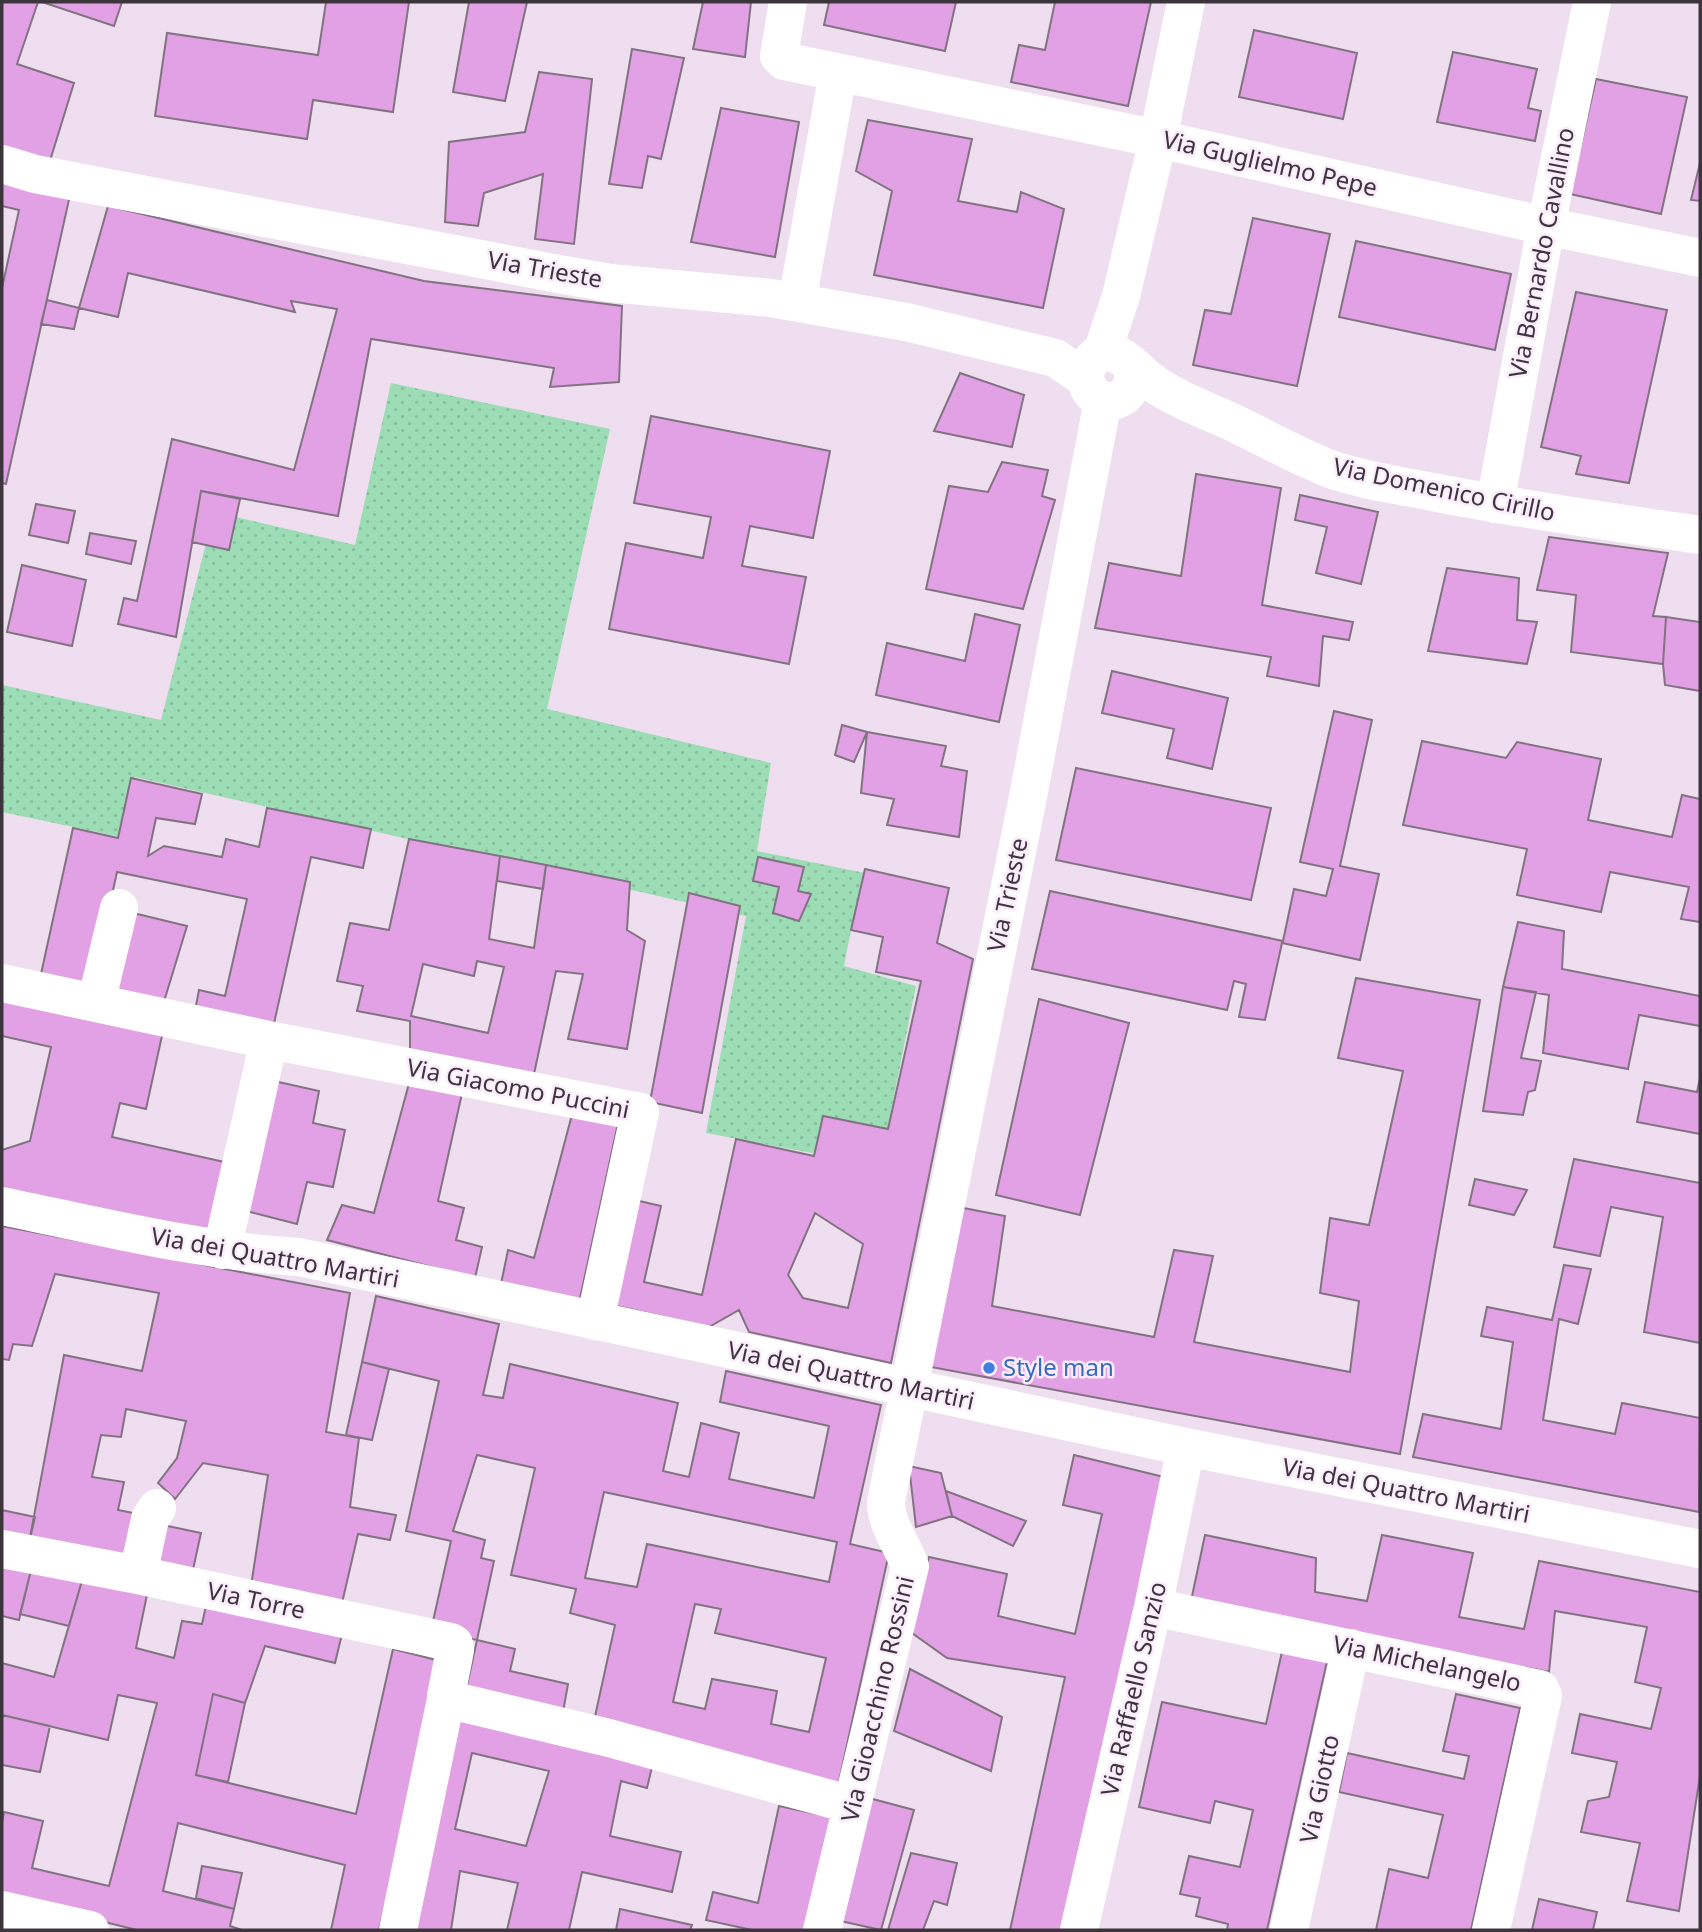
<svg xmlns="http://www.w3.org/2000/svg" width="1702" height="1932" viewBox="0 0 1702 1932" font-family="'Noto Sans',sans-serif">
<style>
.grass{fill:url(#grass-dots)}
.building{fill:#e3a1e5;stroke:#827382;stroke-width:2;fill-rule:evenodd}
.lines{fill:none;stroke-linecap:round;stroke-linejoin:round}
.minor{stroke:#fff;stroke-width:38}
.shop-dot{fill:#3f7fe0;stroke:#fcebfc;stroke-width:2.5}
.labels{text-anchor:middle;stroke-width:5;stroke-linejoin:round;paint-order:stroke}
.street-label{font-size:24px;fill:#3c363c;stroke:#fcebfc}
.shop-label{font-size:24px;fill:#366cbe;stroke:#fcebfc;text-anchor:start}
</style>
<defs>
<pattern id="grass-dots" width="8" height="8" patternUnits="userSpaceOnUse" patternTransform="scale(1.75)"><rect width="8" height="8" fill="#9cddb5"/><path d="M2 2h.1M6 6h.1" fill="none" stroke="#87be9d" stroke-width="1.8" stroke-linecap="round"/></pattern>
</defs>
<rect width="100%" height="100%" fill="#efdeef"/>
<path class="grass" d="M391 383 610 429 547 709 771 763 757 851 865 873 854 915 844 966 916 986 886 1136 822 1155 706 1133 746 916 135 777 121 837 2 812V685L161 720 214 512 355 545Z"/>
<path class="building" d="M2 2H38L17 64 74 83 49 164 2 148Z
M42 2H122L114 26Z
M326 2H409L393 112 313 100 307 139 155 116 167 33 318 55Z
M469 2H527L505 101 453 92Z
M703 2H751L745 57 693 49Z
M829 2H956L945 51 824 25Z
M1055 2H1151L1128 106 1011 82 1019 45 1045 50Z
M1254 30 1357 53 1343 119 1239 97Z
M632 49 684 58 661 159 648 156 642 188 609 184Z
M1453 52 1537 69 1528 108 1541 111 1535 141 1437 122Z
M539 72 592 79 574 244 535 239 543 174 484 193 478 226 445 222 449 142 525 132Z
M1596 79 1687 97 1661 214 1570 194Z
M721 108 799 122 775 257 691 242Z
M868 120 972 139 958 201 1017 212 1021 192 1064 209 1043 308 874 275 892 191 856 171Z
M1700 163V201L1691 200Z
M2 179 70 195 6 484 2 483V288L19 210 2 206Z
M108 206 424 281 622 306 619 382 550 387 554 368 371 339 338 516 201 491 176 637 118 624 124 598 137 601 172 439 294 470 337 309 291 301 295 312 128 273 118 317 79 308Z
M1253 218 1330 234 1297 386 1193 365 1205 310 1231 314Z
M1356 241 1511 274 1495 350 1339 317Z
M1576 292 1667 310 1629 483 1576 474 1581 456 1541 447Z
M47 300 79 308 74 329 41 324Z
M960 373 1024 395 1012 447 934 431Z
M651 416 830 451 813 538 750 526 742 566 806 577 789 664 609 629 626 543 703 558 711 517 634 503Z
M1002 462 1048 470 1042 496 1055 500 1023 609 926 589 949 486 988 492Z
M1196 474 1281 488 1262 605 1353 622 1349 640 1323 636 1319 686 1267 676 1271 657 1095 628 1109 563 1181 576Z
M201 491 240 499 229 550 192 542Z
M1300 495 1378 512 1361 584 1316 573 1327 527 1295 520Z
M36 504 75 511 68 543 29 535Z
M90 533 136 541 131 564 86 554Z
M1549 537 1668 553 1653 616 1666 617 1663 664 1571 652 1576 595 1537 590Z
M22 565 86 580 72 646 7 632Z
M1447 568 1519 578 1517 620 1537 622 1527 664 1428 651Z
M975 614 1020 625 999 722 876 695 887 643 965 661Z
M1666 617 1700 622V691L1665 685 1663 664Z
M1112 671 1228 698 1212 769 1167 758 1174 729 1102 713Z
M1334 711 1372 720 1340 866 1379 874 1360 960 1282 943 1265 1020 1239 1017 1246 984 1234 981 1227 1010 1032 969 1050 891 1283 941 1294 889 1326 896 1333 869 1300 862Z
M842 725 867 732 854 762 835 755Z
M867 732 946 746 941 766 967 771 959 837 887 825 894 799 861 793Z
M1422 741 1506 758 1517 742 1601 759 1588 820 1672 837 1682 795 1700 799V922L1681 919 1689 887 1610 872 1601 912 1517 895 1527 849 1403 825Z
M1076 768 1271 808 1251 900 1056 860Z
M131 778 202 794 195 824 156 818 148 856 164 846 222 857 226 839 259 847 267 808 371 829 363 868 311 857 273 1028 195 1011 199 990 225 996 247 899 117 872 90 995 39 983 73 828 118 838Z
M409 839 500 856 489 939 534 948 546 865 630 882 627 930 645 941 627 1049 568 1039 583 974 556 971 534 1074 410 1051V1021L357 1011 363 986 337 981 350 923 389 930ZM477 961 504 967 488 1033 411 1016 423 964 474 976Z
M500 856 546 865 543 889 497 881Z
M758 857 804 867 798 891 811 894 799 921 773 913 779 887 753 881Z
M865 869 949 888 937 943 973 959 891 1363 749 1332 739 1310 709 1327 599 1302 622 1197 661 1206 644 1282 702 1295 736 1139 814 1156 823 1116 888 1129 921 981 876 972 883 937 851 930ZM815 1213 863 1244 848 1308 803 1298 788 1275Z
M689 893 740 906 702 1113 650 1102Z
M129 912 187 926 162 1008 104 994Z
M1518 922 1564 931 1562 969 1700 996V1026L1639 1015 1628 1069 1543 1053 1549 995 1503 987Z
M1356 978 1480 1000 1400 1454 931 1367 953 1206 1005 1216 992 1306 1154 1337 1174 1250 1213 1256 1194 1342 1350 1372 1359 1301 1320 1293 1330 1218 1369 1225 1403 1071 1338 1058Z
M1503 987 1536 992 1521 1058 1541 1061 1535 1090 1528 1092 1523 1115 1483 1111Z
M2 995 163 1031 146 1109 120 1103 112 1137 229 1163 212 1239 2 1192V1150L30 1141 51 1047 2 1036Z
M1039 999 1129 1023 1080 1215 996 1195Z
M411 1076 463 1089 438 1201 464 1208 456 1240 482 1247 475 1278 327 1240 342 1205 374 1213Z
M1700 1078V1134L1637 1122 1645 1082 1697 1092Z
M274 1081 319 1091 313 1123 345 1130 333 1187 307 1182 297 1224 246 1211Z
M574 1107 619 1119 579 1303 501 1284 508 1250 534 1258Z
M1574 1159 1700 1183V1343L1644 1332 1663 1217 1611 1207 1600 1256 1554 1247Z
M1475 1179 1527 1190 1514 1215 1469 1205Z
M2 1226 350 1293 326 1432 359 1438 350 1507 396 1515 390 1540 358 1534 342 1603 251 1586 268 1475 203 1463 175 1499 158 1483 177 1458 186 1421 126 1409 121 1437 101 1435 92 1477 124 1482 118 1510 138 1514 127 1562 29 1543 64 1355 142 1371 159 1293 55 1274 32 1346 13 1344 9 1360 2 1359Z
M1564 1265 1591 1269 1578 1324 1559 1319 1543 1420 1615 1434 1622 1403 1700 1418 1699 1512 1413 1457 1423 1414 1501 1429 1513 1342 1481 1336 1487 1307 1552 1320Z
M376 1296 499 1324 483 1395 503 1398 510 1364 678 1403 663 1471 689 1477 701 1423 739 1433 729 1479 814 1498 829 1426 720 1402 726 1371 881 1405 850 1544 889 1553 838 1786 592 1730 615 1625 570 1613 576 1589 511 1575 535 1468 477 1455 453 1531 485 1540 481 1558 494 1561 477 1640 431 1630 451 1541 406 1531 439 1381 362 1362ZM604 1492 837 1542 829 1582 647 1544 637 1587 585 1578ZM695 1604 721 1609 715 1633 826 1658 809 1732 771 1724 777 1691 712 1679 705 1709 673 1702Z
M362 1362 389 1369 372 1440 346 1435Z
M1074 1455 1164 1477 1064 1930H1010L1065 1677 947 1658 912 1633 929 1557 1007 1574 998 1616 1075 1634 1102 1514 1063 1505Z
M909 1466 941 1473 952 1516 916 1527Z
M946 1491 1026 1521 1013 1546 952 1516Z
M2 1510 35 1517 29 1543 2 1537Z
M163 1525 201 1533 192 1574 153 1565Z
M1205 1535 1316 1558 1315 1592 1367 1601 1382 1535 1473 1553 1459 1617 1524 1629 1539 1561 1700 1592V1776L1679 1911 1627 1901 1640 1843 1581 1832 1588 1801 1609 1797 1617 1762 1572 1753 1580 1714 1651 1729 1661 1688 1635 1682 1647 1627 1555 1611 1549 1672 1191 1601Z
M2 1558 32 1566 19 1620 2 1616Z
M32 1566 83 1577 69 1626 20 1614Z
M83 1577 148 1590 136 1648 174 1658 182 1621 202 1624 207 1601 342 1634 335 1663 265 1646 245 1703 213 1694 196 1775 356 1814 393 1649 444 1662 379 1930H331L345 1865 178 1823 163 1891 234 1909 230 1926 242 1930H137L2 1897V1823L4 1812 43 1821 32 1868 109 1886 157 1703 118 1695 108 1740 2 1715V1663L54 1677Z
M477 1640 515 1649 510 1671 568 1684 563 1712 466 1690Z
M1283 1647 1328 1657 1267 1930H1227L1228 1924 1196 1916 1200 1898 1180 1894 1189 1856 1240 1867 1253 1810 1215 1801 1210 1823 1139 1807 1162 1702 1266 1724Z
M910 1669 1002 1717 991 1771 894 1731Z
M213 1694 245 1703 228 1782 196 1775Z
M1456 1694 1520 1708 1471 1930H1376L1389 1869 1428 1878 1443 1815 1339 1792 1347 1753 1464 1779 1469 1756 1443 1751Z
M2 1715 50 1726 40 1772 2 1765Z
M459 1718 652 1767 647 1788 621 1781 610 1836 681 1852 672 1892 582 1872 569 1930H507L518 1883 460 1871 451 1930H409ZM472 1753 549 1771 526 1846 455 1829Z
M869 1798 914 1810 881 1930 836 1920Z
M779 1806 831 1817 806 1930H752L706 1920 713 1892 758 1903Z
M911 1853 957 1863 947 1905 934 1901 923 1930H888Z
M202 1866 242 1873 234 1909 196 1898Z
M1539 1899 1597 1912 1593 1930H1532Z
M620 1909 692 1925 690 1930H616Z"/>
<g class="lines">
<path class="minor" d="M788 2 779 56 784 61 1158 139 1546 226 1700 258
M2 164 35 174 564 275 610 283 771 298 906 322 1055 358 1085 378
M797 302 838 73
M1102 353 1121 296 1158 139 1186 2
M1132 366C1140 405 1096 412 1087 384 1084 378 1085 370 1089 364 1108 335 1133 367 1149 380 1174 399 1206 410 1234 423 1265 438 1297 456 1330 469 1364 481 1403 486 1438 493 1525 510 1613 522 1700 535
M1495 504 1546 226 1592 2
M2 983 269 1040 640 1112 595 1321
M96 1003 119 908
M2 1206C100 1226 198 1251 299 1257L1186 1447 1700 1549
M222 1250 269 1040
M2 1549 138 1575 451 1642 454 1644 455 1650 446 1696 450 1700 609 1738 852 1805
M138 1575 150 1519 157 1508
M1153 1607 1540 1689 1543 1696 1491 1930
M2 1910 90 1930
M398 1930 446 1699
M822 1930 910 1566C902 1544 886 1525 886 1502L1027 802 1103 400
M1079 1930 1153 1607 1186 1447
M1289 1930 1351 1648"/>
</g>
<circle class="shop-dot" cx="989" cy="1368" r="7"/>
<g class="labels">
<g class="street-label">
<text transform="translate(1270 164) rotate(13)" y="8">Via Guglielmo Pepe</text>
<text transform="translate(1542 253) rotate(-79)" y="8">Via Bernardo Cavallino</text>
<text transform="translate(545 270) rotate(10)" y="8">Via Trieste</text>
<text transform="translate(1444 490) rotate(12)" y="8">Via Domenico Cirillo</text>
<text transform="translate(1008 895) rotate(-78)" y="8">Via Trieste</text>
<text transform="translate(518 1089) rotate(11)" y="8">Via Giacomo Puccini</text>
<text transform="translate(275 1258) rotate(10)" y="8">Via dei Quattro Martiri</text>
<text transform="translate(851 1376) rotate(12)" y="8">Via dei Quattro Martiri</text>
<text transform="translate(1406 1491) rotate(11)" y="8">Via dei Quattro Martiri</text>
<text transform="translate(256 1601) rotate(12)" y="8">Via Torre</text>
<text transform="translate(1427 1664) rotate(12)" y="8">Via Michelangelo</text>
<text transform="translate(1134 1689) rotate(-77)" y="8">Via Raffaello Sanzio</text>
<text transform="translate(878 1699) rotate(-77)" y="8">Via Gioacchino Rossini</text>
<text transform="translate(1320 1789) rotate(-78)" y="8">Via Giotto</text>
</g>
<g class="shop-label">
<text x="1003" y="1376">Style man</text>
</g>
</g>
<rect width="1702" height="1932" fill="none" stroke="#3c363c" stroke-width="7"/>
</svg>
